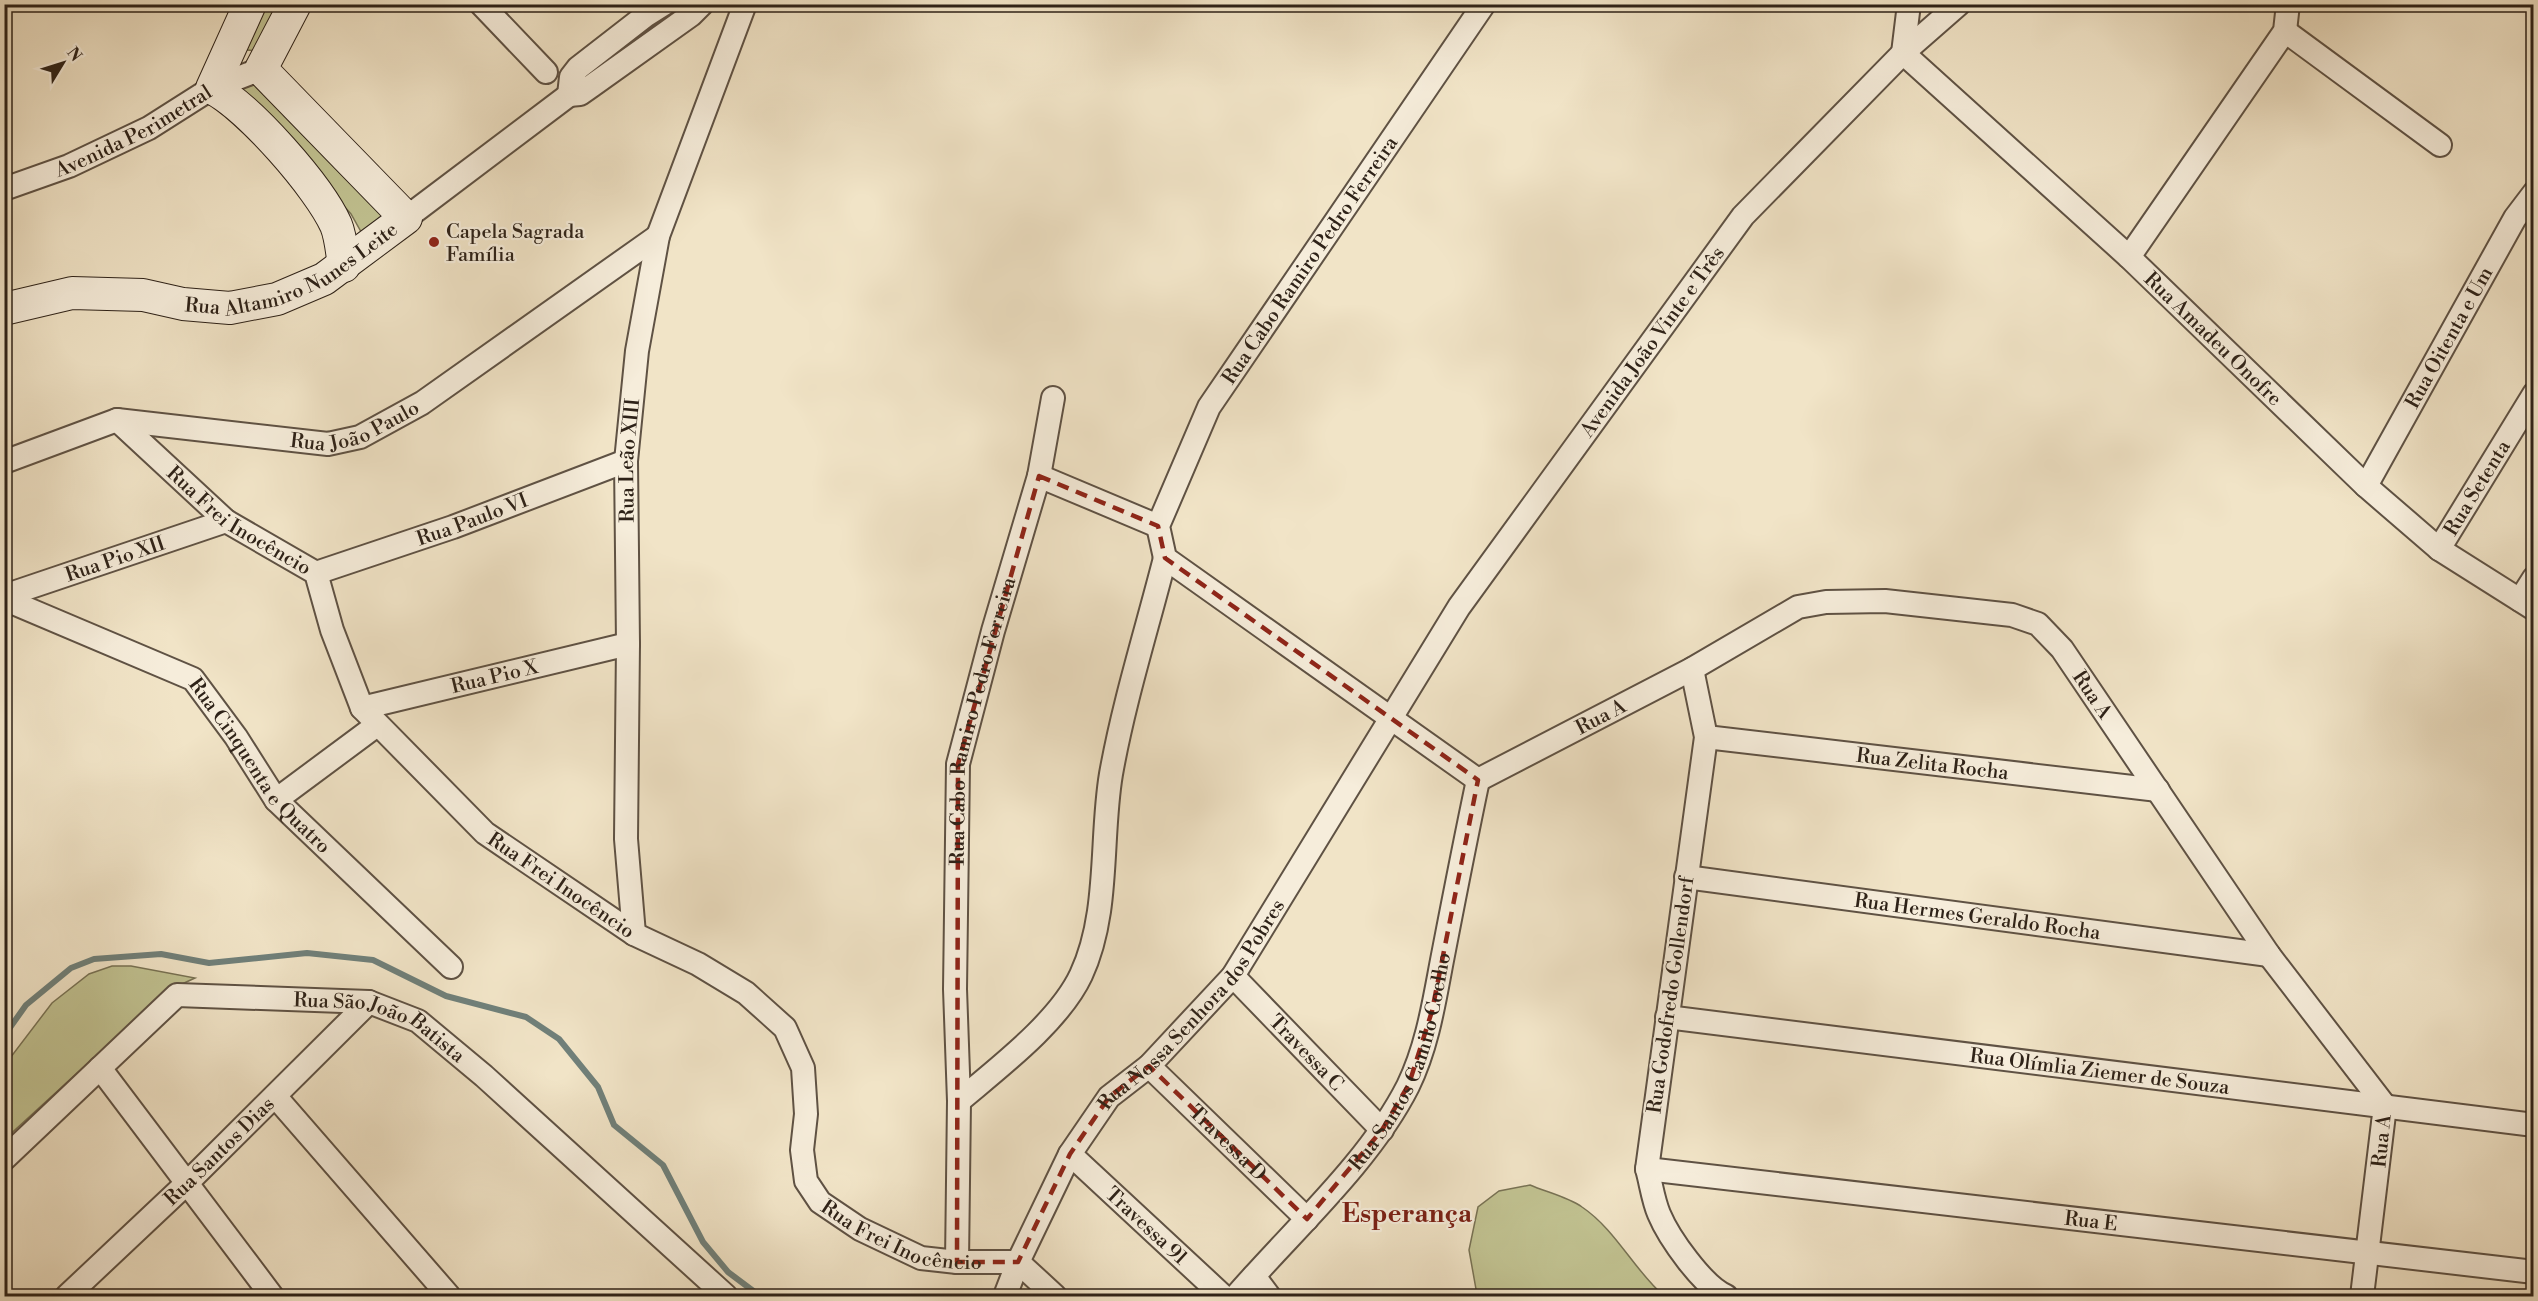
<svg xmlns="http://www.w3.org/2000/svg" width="2538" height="1301" viewBox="0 0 2538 1301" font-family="'Libre Bodoni',serif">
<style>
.green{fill:#c1c291;stroke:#787254;stroke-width:1.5}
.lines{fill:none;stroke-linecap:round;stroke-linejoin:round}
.stream{stroke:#70807a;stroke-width:6}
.street-casing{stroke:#5f5244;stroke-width:26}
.secondary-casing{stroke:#2e2218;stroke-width:34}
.street{stroke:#f6eddb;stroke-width:22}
.secondary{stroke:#f6eddb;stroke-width:32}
.marked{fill:none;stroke:#8f2418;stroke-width:4.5;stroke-dasharray:12 8;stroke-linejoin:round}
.poi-dot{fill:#8f2418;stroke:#f6eddb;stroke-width:2}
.labels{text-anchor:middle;stroke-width:4.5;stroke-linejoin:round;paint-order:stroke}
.street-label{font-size:20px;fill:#2e2218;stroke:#f6eddb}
.poi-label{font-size:20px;fill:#2e2218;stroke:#f6eddb;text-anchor:start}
.district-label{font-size:26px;font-weight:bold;fill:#7a1f14;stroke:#f6eddb}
</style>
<rect width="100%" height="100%" fill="#f1e4c7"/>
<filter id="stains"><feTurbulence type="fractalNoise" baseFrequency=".00333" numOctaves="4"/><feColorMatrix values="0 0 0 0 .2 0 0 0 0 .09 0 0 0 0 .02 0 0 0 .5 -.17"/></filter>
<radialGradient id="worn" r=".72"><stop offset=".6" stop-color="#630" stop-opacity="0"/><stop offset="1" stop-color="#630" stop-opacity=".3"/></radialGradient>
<path class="green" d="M257 5H283L259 51 235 49Z
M264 82 372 199 387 223 364 237 351 214 240 89Z
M112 966H131L195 978 167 991 5 1139 4 1066 52 1003 89 974Z
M1530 1185C1546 1192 1568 1197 1582 1207 1616 1230 1634 1270 1664 1296H1472L1476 1289 1469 1250 1478 1207 1499 1191Z"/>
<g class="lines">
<path class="stream" d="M4 1036 26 1005 71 968 94 959 161 954 209 963 307 953 373 960 446 996 526 1017 559 1039 598 1087 614 1125 663 1165 703 1242 728 1272 760 1296"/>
<defs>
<g id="street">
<path d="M481 4 546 72"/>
<path d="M664 4 645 16 578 68 571 77 569 95 580 94 590 87 691 15 702 4"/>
<path id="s1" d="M1909 4 1903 53 2129 257 2366 486 2439 549 2534 609"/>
<path d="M2285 31 2440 145"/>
<path id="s2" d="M4 189 69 166 149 128 212 88 261 69"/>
<path d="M406 218 569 95"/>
<path d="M2129 257 2285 31 2288 4"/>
<path id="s3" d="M117 420 226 521 316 573 332 630 362 708 485 833 634 934 698 964 746 993 785 1028 803 1068 806 1114 802 1150 806 1181 820 1202 860 1229 921 1258 957 1262H1018L1055 1296"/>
<path id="s4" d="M4 462 117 420 328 444 360 437 422 403 658 236"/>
<path d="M1039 476 1053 398"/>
<path id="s5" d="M2366 486 2515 218 2534 193"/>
<path id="s6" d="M2439 549 2534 394"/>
<path id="s7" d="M316 573 453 527 626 461"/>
<path id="s8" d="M4 596 226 521"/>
<path id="s9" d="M4 599 193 679 236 737 276 800 451 967"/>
<path d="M2520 600 2534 578"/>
<path d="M1692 669 1706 737 1647 1169C1651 1183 1653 1200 1659 1214 1669 1238 1703 1286 1726 1296"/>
<path id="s10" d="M362 708 628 644"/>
<path id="s11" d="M1706 737 2158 790"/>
<path id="s12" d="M1478 780 1692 669 1798 607 1826 602 1885 601 2012 615 2038 624 2062 649 2269 955 2385 1106 2362 1296"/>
<path id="s13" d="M1478 780 1165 558 1158 526 1209 407 1484 4"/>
<path d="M276 800 377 725"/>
<path id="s14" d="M1686 877 2269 955"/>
<path id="s15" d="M634 934 626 839 628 644 626 461 637 351 658 236 745 4"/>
<path id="s16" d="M1233 976 1382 1130"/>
<path id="s17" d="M1667 1017 2534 1125"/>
<path id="s18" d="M1149 1066 1307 1219"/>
<path d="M100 1068 272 1296"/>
<path d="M275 1096 449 1296"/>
<path d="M959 1101C998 1068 1059 1022 1081 975 1110 913 1100 839 1111 774 1124 701 1147 629 1165 558"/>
<path id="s19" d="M1070 1154 1223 1296"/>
<path id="s20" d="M4 1159 177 995 369 1002 418 1021 484 1076 726 1296"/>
<path id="s21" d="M1647 1169 2534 1272"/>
<path id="s22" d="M957 1262 959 1101 955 989 958 764 993 631 1039 476 1158 526"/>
<path d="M1254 1276 1269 1296"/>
<path id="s23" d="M67 1296 187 1183 369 1002"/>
<path id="s24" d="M1005 1296 1018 1262 1070 1154 1109 1097 1149 1066 1233 976 1459 607 1743 216 1903 53 1959 4"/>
<path id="s25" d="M1236 1296C1292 1231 1369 1163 1408 1086 1429 1043 1435 995 1444 950 1455 893 1466 837 1478 780"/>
</g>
<g id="secondary">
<path d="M250 4 212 88C249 107 319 187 336 225 341 237 342 253 344 266"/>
<path id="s26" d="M4 309 72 293 143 295 183 304 230 308 277 299 324 279 406 218 261 69 295 4"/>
</g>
</defs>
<use href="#street" class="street-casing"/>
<use href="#secondary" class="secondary-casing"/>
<use href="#street" class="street"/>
<use href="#secondary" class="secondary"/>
</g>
<path class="marked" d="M1039 476 1158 526 1165 558 1478 780 1432 1011 1409 1084 1382 1130 1307 1219 1149 1066 1109 1097 1070 1154 1018 1262H957L958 764Z"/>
<circle class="poi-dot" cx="434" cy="242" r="6"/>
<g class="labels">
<g class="street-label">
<text dy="7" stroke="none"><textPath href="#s2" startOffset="142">Avenida Perimetral</textPath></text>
<text dy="7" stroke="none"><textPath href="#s13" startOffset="724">Rua Cabo Ramiro Pedro Ferreira</textPath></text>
<text dy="7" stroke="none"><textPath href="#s26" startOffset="300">Rua Altamiro Nunes Leite</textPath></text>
<text dy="7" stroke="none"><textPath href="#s1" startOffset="471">Rua Amadeu Onofre</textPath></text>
<text dy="7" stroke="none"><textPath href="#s5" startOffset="170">Rua Oitenta e Um</textPath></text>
<text dy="7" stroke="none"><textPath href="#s24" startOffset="1160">Avenida João Vinte e Três</textPath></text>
<text dy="7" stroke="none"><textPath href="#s4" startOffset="363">Rua João Paulo</textPath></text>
<text dy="7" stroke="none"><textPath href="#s15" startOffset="474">Rua Leão XIII</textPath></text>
<text dy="7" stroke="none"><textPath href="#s6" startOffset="72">Rua Setenta</textPath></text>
<text dy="7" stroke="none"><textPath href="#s3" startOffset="159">Rua Frei Inocêncio</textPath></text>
<text dy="7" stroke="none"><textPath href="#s7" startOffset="165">Rua Paulo VI</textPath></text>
<text dy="7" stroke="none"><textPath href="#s8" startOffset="117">Rua Pio XII</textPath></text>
<text dy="7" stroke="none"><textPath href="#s10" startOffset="136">Rua Pio X</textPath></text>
<text dy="7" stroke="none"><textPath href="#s12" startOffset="696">Rua A</textPath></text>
<text dy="7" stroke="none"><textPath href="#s12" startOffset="138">Rua A</textPath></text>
<text dy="7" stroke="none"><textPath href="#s22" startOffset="544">Rua Cabo Ramiro Pedro Ferreira</textPath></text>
<text dy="7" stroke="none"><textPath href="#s11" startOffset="228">Rua Zelita Rocha</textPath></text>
<text dy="7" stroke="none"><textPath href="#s9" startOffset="315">Rua Cinquenta e Quatro</textPath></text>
<text dy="7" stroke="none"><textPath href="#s3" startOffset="663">Rua Frei Inocêncio</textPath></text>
<text dy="7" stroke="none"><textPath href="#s14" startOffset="294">Rua Hermes Geraldo Rocha</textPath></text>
<text transform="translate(1670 995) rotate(-82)" y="7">Rua Godofredo Gollendorf</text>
<text dy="7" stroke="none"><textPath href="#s24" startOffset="350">Rua Nossa Senhora dos Pobres</textPath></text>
<text dy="7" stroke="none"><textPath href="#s20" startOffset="448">Rua São João Batista</textPath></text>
<text dy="7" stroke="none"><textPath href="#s16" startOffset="106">Travessa C</textPath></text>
<text dy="7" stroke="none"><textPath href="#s25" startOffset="292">Rua Santos Camilo Coelho</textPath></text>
<text dy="7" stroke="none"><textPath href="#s17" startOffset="436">Rua Olímlia Ziemer de Souza</textPath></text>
<text transform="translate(2381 1141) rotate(-84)" y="7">Rua A</text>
<text dy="7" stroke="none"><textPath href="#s18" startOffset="110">Travessa D</textPath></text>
<text dy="7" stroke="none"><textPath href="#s23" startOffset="210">Rua Santos Dias</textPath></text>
<text dy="7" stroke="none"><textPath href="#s21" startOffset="447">Rua E</textPath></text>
<text dy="7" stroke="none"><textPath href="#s19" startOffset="105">Travessa 91</textPath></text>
<text dy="7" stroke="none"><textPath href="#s3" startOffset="1203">Rua Frei Inocêncio</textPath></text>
</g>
<g class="poi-label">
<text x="446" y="238">Capela Sagrada<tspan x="446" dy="23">Família</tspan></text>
</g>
<g class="district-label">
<text x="1407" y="1222">Esperança</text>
</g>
</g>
<rect width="2538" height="1301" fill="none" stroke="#f1e4c7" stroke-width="24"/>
<rect x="6" y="6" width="2526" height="1289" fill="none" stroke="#2e2218" stroke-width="3"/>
<rect x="12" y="12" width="2514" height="1277" fill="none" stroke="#2e2218" stroke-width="1.5"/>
<g transform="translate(63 63) rotate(52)" stroke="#f6eddb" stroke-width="4.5" paint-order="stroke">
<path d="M0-4.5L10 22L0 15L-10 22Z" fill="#2e2218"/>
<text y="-9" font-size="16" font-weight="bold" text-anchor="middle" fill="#2e2218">N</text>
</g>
<rect width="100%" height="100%" filter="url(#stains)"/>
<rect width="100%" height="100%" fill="url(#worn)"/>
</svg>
